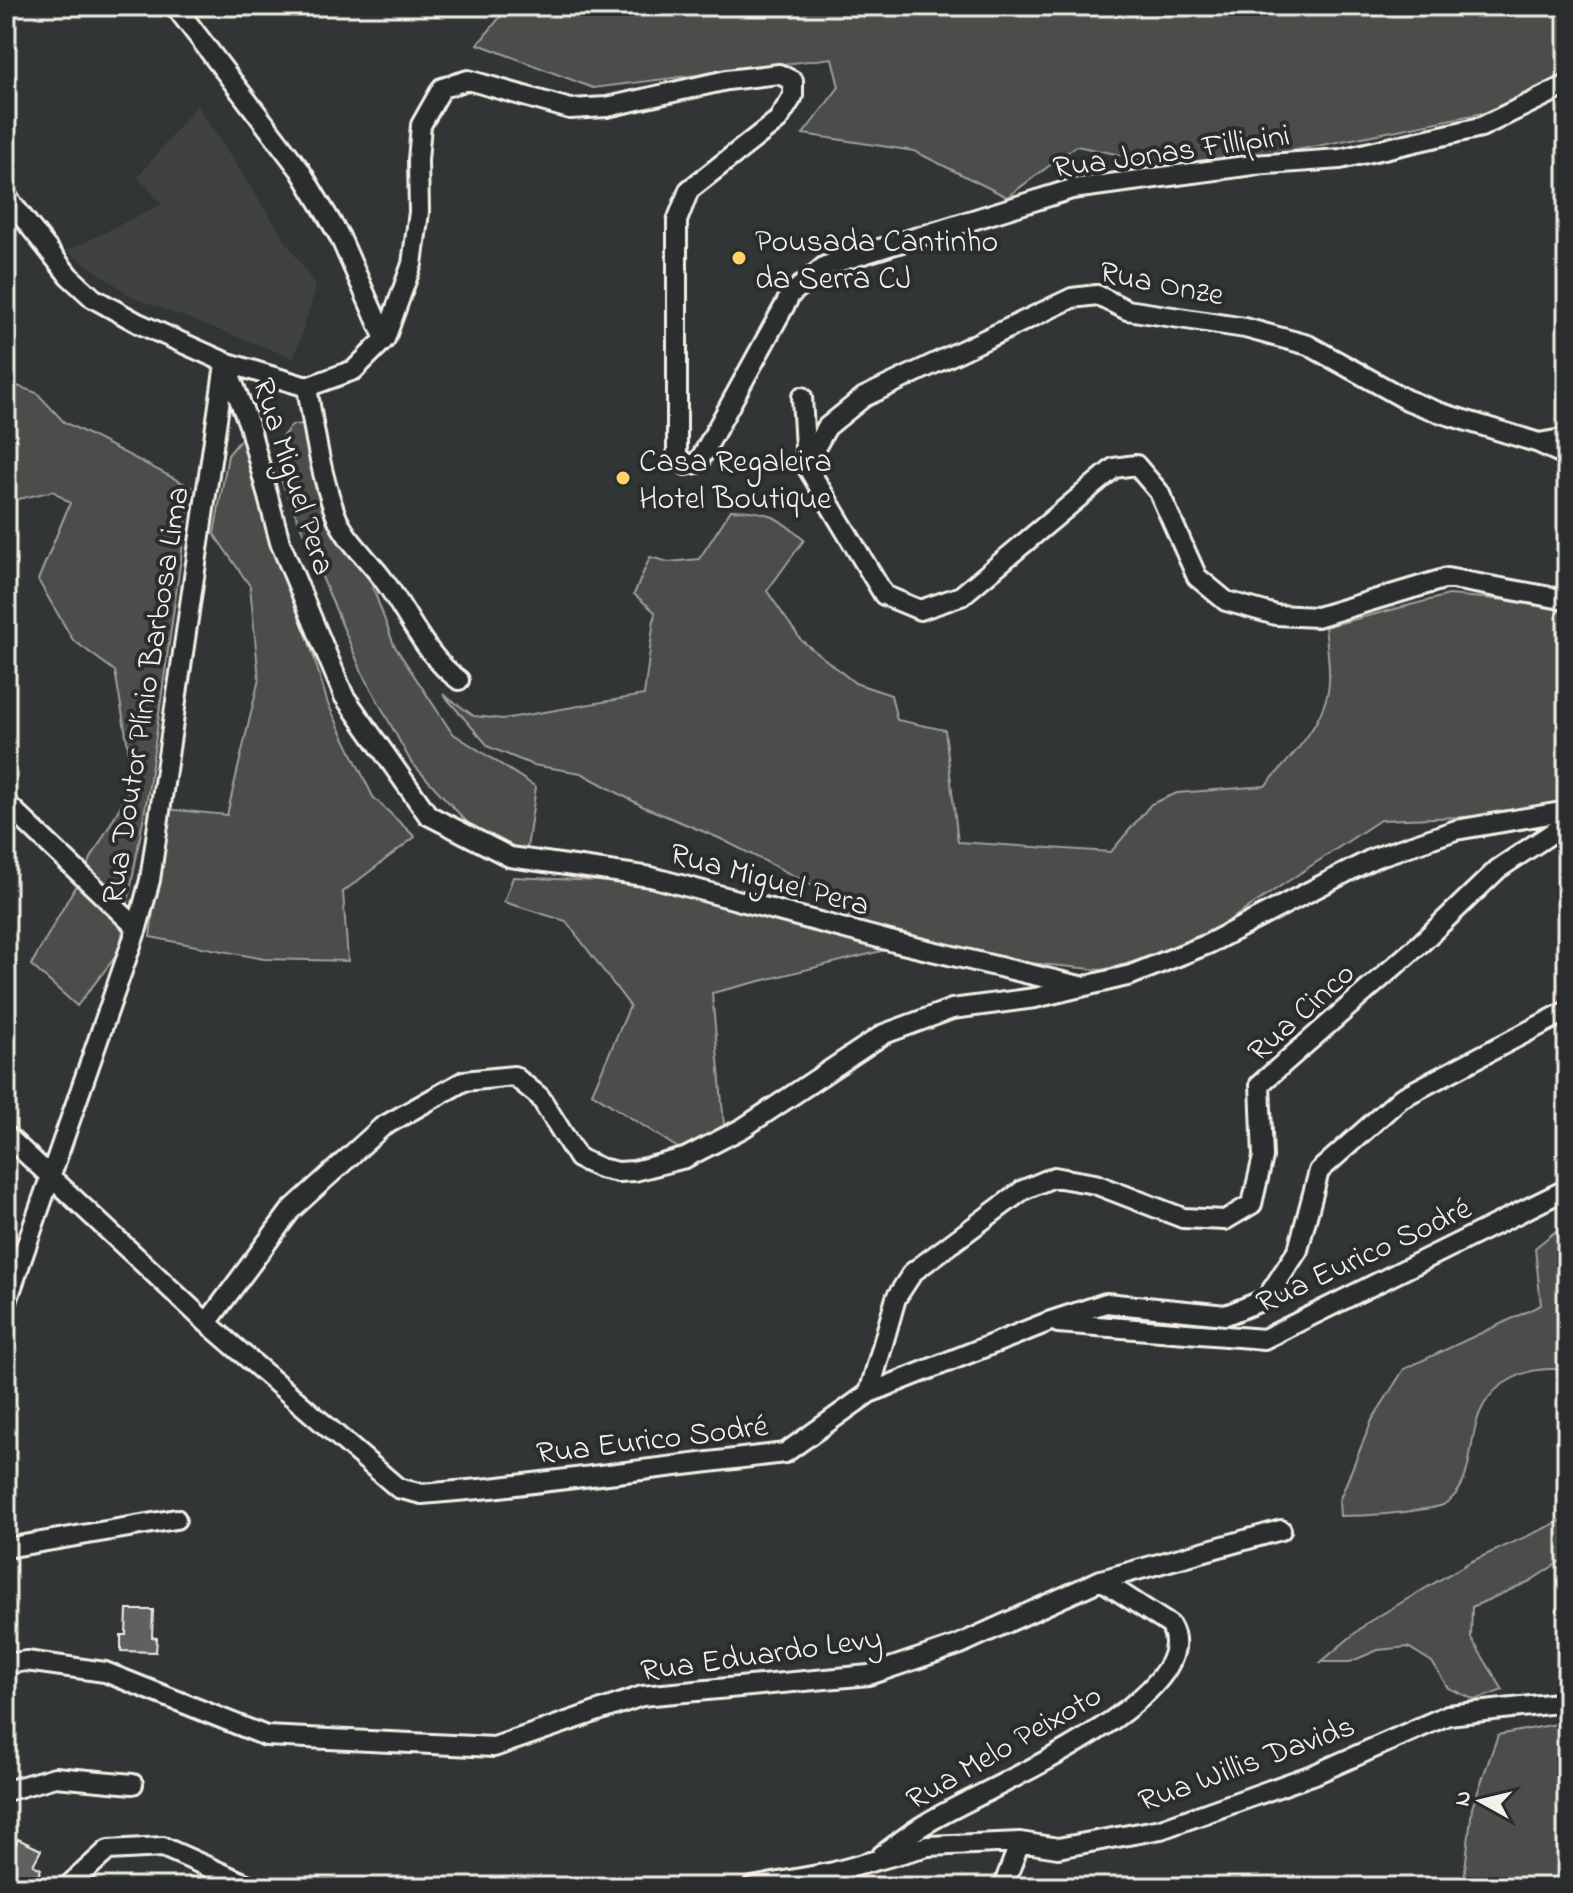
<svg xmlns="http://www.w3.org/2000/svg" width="1573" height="1893" viewBox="0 0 1573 1893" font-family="'Indie Flower',sans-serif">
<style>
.built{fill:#404242}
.green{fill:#4b4d4c;stroke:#a09f9a;stroke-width:2}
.building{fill:#5f605f;stroke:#f4f1e8;stroke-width:2}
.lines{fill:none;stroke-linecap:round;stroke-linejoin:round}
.minor-casing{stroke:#f4f1e8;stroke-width:24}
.minor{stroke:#2a2d2e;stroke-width:18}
.poi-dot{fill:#ffd166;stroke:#2a2d2e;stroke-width:3}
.labels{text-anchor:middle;stroke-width:8;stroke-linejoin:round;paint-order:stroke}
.street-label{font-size:32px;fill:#f4f1e8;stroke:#2a2d2e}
.poi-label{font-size:32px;fill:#f4f1e8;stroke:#2a2d2e;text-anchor:start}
</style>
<rect width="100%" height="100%" fill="#323535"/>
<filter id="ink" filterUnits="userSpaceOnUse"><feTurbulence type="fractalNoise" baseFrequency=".0125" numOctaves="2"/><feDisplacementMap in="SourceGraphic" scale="16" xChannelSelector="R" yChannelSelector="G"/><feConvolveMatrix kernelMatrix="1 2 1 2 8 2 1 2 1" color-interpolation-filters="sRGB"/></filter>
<g filter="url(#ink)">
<path class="built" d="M197 105 316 287 294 358 134 298 67 251 162 204 138 177Z"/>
<path class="green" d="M509 6H1567V82L1513 107 1287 152 1164 168 1116 154 1076 146 1007 197 914 151 803 134 839 87 832 58 593 88 478 44Z
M6 382 37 393 64 422 191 487 148 793 119 952 77 1006 31 965 134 782 115 671 73 640 38 580 70 503 53 491 6 502Z
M306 424 325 445 337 490 394 645 452 733 536 787 526 855 477 833 411 762 362 672 279 475 282 437 292 425Z
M246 433 328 704 373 797 415 837 343 892 348 961 264 959 150 937 165 809 227 815 259 679 250 586 214 534 228 455Z
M731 510C767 510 777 516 804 540L767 591 801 640 855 683 891 695 897 720 945 730 958 842 1111 852 1151 804 1177 793 1265 786C1290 759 1327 721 1329 682 1330 664 1327 645 1325 627L1449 595 1504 600 1567 611V813L1380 820 1189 947 1102 970 959 956 930 939 712 993 725 1136 678 1148 592 1093 630 1006 566 921 504 902 513 877 639 883 832 929 859 909 719 838 644 807 581 773 533 765 489 747 443 694 474 716 503 719 644 695 655 612 634 594 650 557 669 562 699 559Z
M1567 1222V1370C1541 1367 1525 1370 1503 1384 1456 1416 1486 1480 1443 1505 1439 1507 1430 1508 1425 1509 1396 1514 1370 1516 1340 1516L1339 1501 1372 1420 1404 1369 1541 1305 1535 1248Z
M1567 1518V1557L1530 1581 1472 1607 1471 1638 1503 1690 1475 1700 1448 1688 1432 1662 1408 1647 1378 1650 1350 1662H1321L1367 1623 1470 1562Z
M1567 1722V1887H1463L1472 1808 1498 1735Z"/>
<path class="building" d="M127 1610H153L152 1637 157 1638 156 1652 121 1651V1635H126Z
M18 1839 41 1850 33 1865 41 1869 35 1883 6 1869Z"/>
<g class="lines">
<defs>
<path id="minor" d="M175 6 300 170 340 237 385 339
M6 196 69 276 93 298 138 323 225 362 307 387 354 370 385 339 412 264 419 212 418 160 421 125 442 88 468 80 570 109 607 107 727 80 779 74 793 81V96L778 120 689 190 677 221V455L686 465 698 463 791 294 825 266 1072 189 1253 165 1340 159 1481 127 1567 85
M225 362 249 425 280 542 344 696 428 815 510 857 651 877 894 942 1080 986
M307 387C314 429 320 472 335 513 344 539 369 559 385 582 408 614 426 657 459 680
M802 397 806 465 884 595 920 610 961 596 1114 468 1136 465 1159 492 1197 577 1226 601 1276 615 1317 617 1447 578 1567 600
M1539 443 1567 456
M807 462 827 427 864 397 1072 298 1097 295 1127 310 1245 328 1308 345 1407 400 1438 412 1539 443 1567 438
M6 803 137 928
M6 1135 207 1323 398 1488 422 1494 491 1488 785 1453 869 1393 1048 1322 1106 1303 1226 1315 1266 1299 1298 1250 1319 1171 1401 1098 1567 1011
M6 1304 137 928 150 880 225 364
M207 1323 291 1210 382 1127 464 1081 514 1076 540 1097 578 1158 600 1168 618 1172 634 1171 685 1158 743 1128 884 1034 952 1009 1035 998 1131 975 1208 944 1374 858 1456 830 1567 811
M1058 1323 1264 1339 1567 1189
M869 1393 896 1298 913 1272 1023 1190 1054 1177 1095 1184 1183 1218 1225 1220 1252 1204 1263 1157 1260 1084 1421 943 1498 869 1567 823
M6 1548 176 1519
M6 1664 26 1661 105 1672 266 1736 494 1747 642 1696 869 1675 958 1645 1101 1580 1281 1530
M6 1791 55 1777 133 1784
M882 1855C897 1844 911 1832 927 1823 972 1794 1213 1697 1170 1625L1101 1580
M67 1887 108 1850 163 1847 253 1887
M752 1887 834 1872 928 1846 1020 1842 1058 1848 1161 1829 1315 1774 1448 1715 1567 1702
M1003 1887 1020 1842"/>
</defs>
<use href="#minor" class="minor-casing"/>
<use href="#minor" class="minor"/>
</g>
</g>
<g class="poi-dot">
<circle cx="739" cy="258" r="8"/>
<circle cx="623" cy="478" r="8"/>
</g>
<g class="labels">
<g class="street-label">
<text transform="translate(1171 150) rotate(-8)" y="11">Rua Jonas Fillipini</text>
<text transform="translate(1162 282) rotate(11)" y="11">Rua Onze</text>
<text transform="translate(295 476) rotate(72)" y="11">Rua Miguel Pera</text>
<text transform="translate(144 695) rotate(-81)" y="11">Rua Doutor Plínio Barbosa Lima</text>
<text transform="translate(770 878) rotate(15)" y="11">Rua Miguel Pera</text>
<text transform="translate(1300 1011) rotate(-42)" y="11">Rua Cinco</text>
<text transform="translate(1363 1254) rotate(-25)" y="11">Rua Eurico Sodré</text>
<text transform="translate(652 1438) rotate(-7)" y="11">Rua Eurico Sodré</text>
<text transform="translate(761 1653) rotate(-8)" y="11">Rua Eduardo Levy</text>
<text transform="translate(1003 1746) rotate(-30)" y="11">Rua Melo Peixoto</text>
<text transform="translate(1246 1762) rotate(-20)" y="11">Rua Willis Davids</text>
</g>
<g class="poi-label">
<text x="755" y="251">Pousada Cantinho<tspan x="755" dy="37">da Serra CJ</tspan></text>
<text x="639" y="471">Casa Regaleira<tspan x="639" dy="37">Hotel Boutique</tspan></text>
</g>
</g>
<rect width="1573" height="1893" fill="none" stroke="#2a2d2e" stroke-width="32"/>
<rect x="16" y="16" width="1541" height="1861" fill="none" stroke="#f4f1e8" stroke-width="3" filter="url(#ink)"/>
<g transform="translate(1481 1801) rotate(278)" stroke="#2a2d2e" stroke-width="6" paint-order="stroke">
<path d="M0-6L14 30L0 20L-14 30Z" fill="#f4f1e8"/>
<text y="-12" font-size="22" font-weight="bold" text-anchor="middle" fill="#f4f1e8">N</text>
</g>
</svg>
